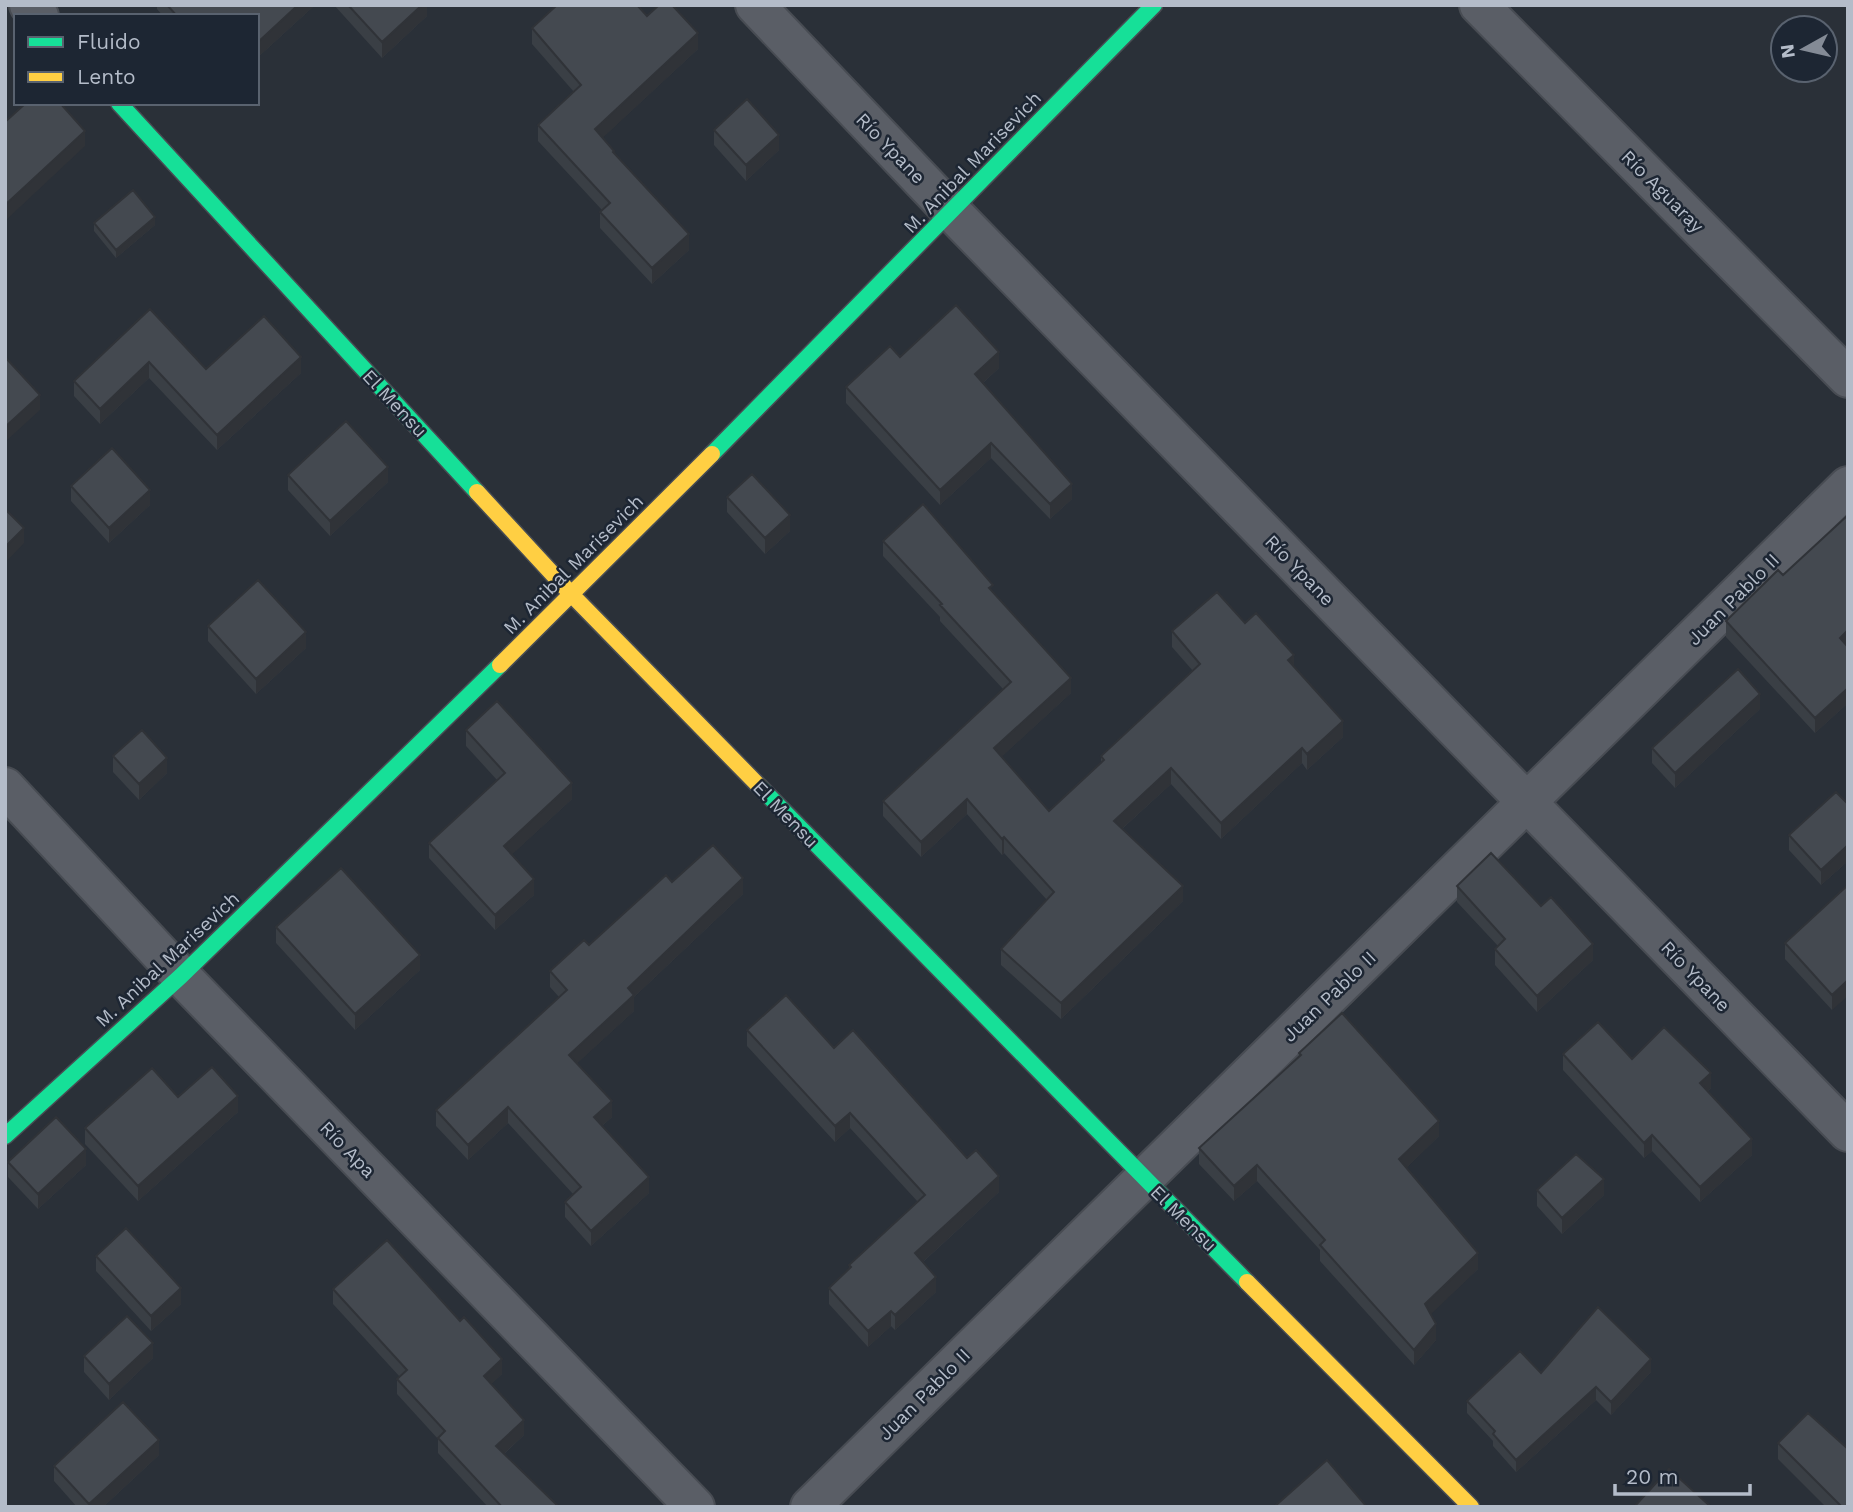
<svg xmlns="http://www.w3.org/2000/svg" width="1853" height="1512" viewBox="0 0 1853 1512" font-family="'Work Sans',sans-serif">
<style>
.lines{fill:none;stroke-linecap:round;stroke-linejoin:round}
.street-casing{stroke:#484c53;stroke-width:42}
.fast-casing{stroke:#484c53;stroke-width:19}
.slow-casing{stroke:#484c53;stroke-width:19}
.street{stroke:#5a5e66;stroke-width:38}
.fast{stroke:#16e098;stroke-width:16}
.slow{stroke:#ffcf43;stroke-width:16}
.wall{fill:#3a3f45}
.shaded-wall{fill:#303338}
.building{fill:#444950;stroke:#303338;stroke-width:2}
.labels{text-anchor:middle;stroke-width:5;stroke-linejoin:round;paint-order:stroke}
.street-label{font-size:19px;fill:#b4bcc9;stroke:#1d2633}
</style>
<rect width="100%" height="100%" fill="#2a3038"/>
<g class="lines">
<defs>
<path id="street" d="M29 5 39 16
M755 5 952 212 1848 1132
M1479 5 1848 378
M5 787 181 976 695 1507
M810 1507C1155 1166 1503 827 1848 486"/>
<path id="fast" d="M119 103 477 492
M712 454 1154 5
M760 787 1247 1282
M5 1136 181 976 500 665"/>
<path id="slow" d="M477 492 572 595 760 787
M500 665 712 454
M1247 1282 1471 1507"/>
</defs>
<use href="#street" class="street-casing"/>
<use href="#fast" class="fast-casing"/>
<use href="#slow" class="slow-casing"/>
<use href="#street" class="street"/>
<use href="#fast" class="fast"/>
<use href="#slow" class="slow"/>
</g>
<path class="wall" d="M157 5H315L257 58V16H163L157 9Z
M334 5H427V16L382 58Z
M647 16 698 49 602 138 689 250 652 284 600 228V212L602 210 538 141V125L574 92 532 44V28Z
M714 130 779 150 746 181 714 145Z
M94 223 155 225 116 258 94 231Z
M150 309 206 369 301 373 217 450 149 378 100 424 74 396V381Z
M900 357 999 368 983 383 1072 499 1050 519 991 458 940 505 846 403V387Z
M288 475 388 482 330 536 288 490Z
M71 486 150 505 109 543 71 501Z
M727 497 790 531 765 554 727 512Z
M883 541 993 592 1071 693 1001 757 1049 811 1101 763V756L1193 671 1172 647V631L1245 623 1294 667 1343 737 1307 770 1302 763 1221 839 1171 784 1122 829 1183 901 1061 1019 1001 965V949L1047 900 1004 853 1002 855 967 814 921 857 883 816V801L1003 689 940 621V617L883 556Z
M1726 621 1848 646V703L1815 733 1726 637Z
M208 626 306 648 256 694 208 641Z
M1760 709 1675 788 1652 763V748Z
M466 730 572 799 511 855 534 895 495 930 429 858V843L497 780 466 746Z
M113 756 167 773 139 800 113 772Z
M1848 804V861L1821 885 1789 850V835Z
M672 882 743 894 634 997V1011L577 1063 612 1117 602 1126 649 1193 591 1246 565 1217V1202L573 1194 508 1123 468 1160 436 1126V1110L559 997 550 987V971L589 945Z
M1848 885 1832 1010 1785 959V943Z
M1457 886 1541 906 1593 960 1537 1012 1495 965V949L1498 946 1457 902Z
M276 927 420 970 355 1030 276 943Z
M747 1030 834 1048 999 1192 923 1262 936 1292 895 1330 891 1326 868 1347 829 1304V1288L849 1270V1265L918 1202 850 1128 835 1142 747 1046Z
M1299 1053 1439 1136 1406 1168 1478 1269 1430 1314 1436 1340 1414 1365 1320 1261V1250L1257 1181 1234 1201 1199 1164V1148L1299 1056Z
M1563 1054 1632 1059 1711 1088 1708 1091 1752 1155 1700 1202 1652 1151 1644 1158 1563 1070Z
M178 1097 238 1112 138 1201 85 1144V1128Z
M8 1162 86 1165 38 1209 8 1177Z
M1537 1190 1604 1195 1562 1234 1537 1206Z
M96 1256 181 1304 151 1331 96 1271Z
M333 1289 502 1374 491 1384 524 1435 504 1454 559 1507H488L438 1453V1439L397 1394V1379L400 1377 333 1304Z
M84 1356 153 1358 109 1400 84 1372Z
M1651 1372 1611 1415 1596 1400 1516 1472 1493 1446V1441L1467 1413V1401L1541 1373Z
M1778 1443 1848 1507H1826L1778 1459Z
M159 1455 103 1507H77L54 1481V1466Z"/>
<path class="shaded-wall" d="M298 5H315L257 58V43Z
M422 5H427V16L382 58V42Z
M698 33V49L595 145V129Z
M85 131V146L5 221V205Z
M779 135V150L746 181V165Z
M155 217V225L116 258V250Z
M689 234V250L652 284V268Z
M999 352V368L975 390V374Z
M301 357V373L217 450V435Z
M149 362V378L100 424V409Z
M40 395V410L5 442V427Z
M991 443V458L940 505V490Z
M388 467V482L330 536V521Z
M1072 484V499L1050 519V504Z
M150 490V505L109 543V528Z
M790 515V531L765 554V538Z
M24 528V543L5 563V547Z
M1848 630V646L1840 638Z
M306 632V648L256 694V679Z
M1294 655V670L1288 660Z
M1071 678V693L994 764V748Z
M1848 688V703L1815 733V718Z
M1760 694V709L1675 788V773Z
M1343 721V737L1307 770V754Z
M1302 748V763L1221 839V823Z
M167 758V773L139 800V784Z
M1171 768V784L1114 836V821Z
M572 783V799L504 862V846Z
M967 799V814L921 857V842Z
M1004 837V853L1002 855V839Z
M1848 845V861L1821 885V870Z
M743 878V894L634 997V1011L569 1071V1055L628 988Z
M534 879V895L495 930V915Z
M1183 886V901L1061 1019V1003Z
M1593 944V960L1537 1012V996Z
M420 955V970L355 1030V1014Z
M1848 980V996L1832 1010V995Z
M1711 1073V1088L1700 1098V1083Z
M238 1096V1112L138 1201V1186Z
M612 1101V1117L594 1133V1117Z
M508 1107V1123L468 1160V1145Z
M850 1113V1128L835 1142V1126Z
M1439 1121V1136L1399 1175V1159Z
M1652 1135V1151L1644 1158V1143Z
M1752 1139V1155L1700 1202V1187Z
M86 1149V1165L38 1209V1194Z
M1257 1165V1181L1234 1201V1186Z
M999 1176V1192L915 1269V1253Z
M649 1177V1193L591 1246V1231Z
M1604 1179V1195L1562 1234V1218Z
M1478 1253V1269L1425 1320V1304Z
M936 1277V1292L895 1330V1315Z
M181 1288V1304L151 1331V1316Z
M891 1311V1326L868 1347V1331Z
M1436 1324V1340L1414 1365V1350Z
M153 1343V1358L109 1400V1384Z
M502 1359V1374L484 1391V1376Z
M1651 1359V1372L1611 1415V1402Z
M1596 1387V1400L1516 1472V1460Z
M524 1420V1435L496 1461V1446Z
M159 1440V1455L103 1507H89V1504Z"/>
<path class="building" d="M167 5H298L257 43V16H177Z
M348 5H422L382 42Z
M557 5H637L647 16 659 5H672L698 33 595 129 614 151 613 152 689 234 652 268 600 212 610 203 538 125 581 85 532 28Z
M747 99 779 135 746 165 714 130Z
M26 103H60L85 131 5 205V122Z
M133 190 155 217 116 250 94 223Z
M956 305 999 352 975 374 1072 484 1050 504 991 443 940 490 846 387 890 346 900 357Z
M150 309 206 369 264 316 301 357 217 435 149 362 100 409 74 381Z
M5 357 40 395 5 427Z
M346 421 388 467 330 521 288 475Z
M112 448 150 490 109 528 71 486Z
M752 474 790 515 765 538 727 497Z
M923 504 993 585 989 588 1071 678 994 748 1049 811 1104 760 1101 756 1200 664 1172 631 1217 592 1245 623 1256 613 1294 655 1288 660 1343 721 1307 754 1302 748 1221 823 1171 768 1114 821 1183 886 1061 1003 1001 949 1054 892 1004 837 1002 839 967 799 921 842 883 801 1011 682 940 605 942 604 883 541Z
M5 509 24 528 5 547Z
M1848 515V630L1840 638 1848 647V688L1815 718 1726 621 1778 570 1783 575Z
M258 580 306 632 256 679 208 626Z
M1738 669 1760 694 1675 773 1652 748Z
M497 701 572 783 504 846 534 879 495 915 429 843 505 773 466 730Z
M142 730 167 758 139 784 113 756Z
M1836 792 1848 804V845L1821 870 1789 835Z
M713 845 743 878 628 988 634 995 569 1055 612 1101 594 1117 649 1177 591 1231 565 1202 581 1187 508 1107 468 1145 436 1110 567 990 550 971 584 940 589 945 666 875 672 882Z
M1491 853 1541 906 1551 897 1593 944 1537 996 1495 949 1505 939 1457 886Z
M341 868 420 955 355 1014 276 927Z
M1848 885V980L1832 995 1785 943Z
M786 995 834 1048 853 1030 967 1158 976 1150 999 1176 915 1253 936 1277 895 1315 891 1311 868 1331 829 1288 851 1267 849 1265 925 1195 850 1113 835 1126 747 1030Z
M1342 1013 1439 1121 1399 1159 1478 1253 1425 1304 1436 1324 1414 1350 1320 1245 1325 1240 1257 1165 1234 1186 1199 1148 1301 1055 1299 1053Z
M1598 1022 1632 1059 1664 1027 1711 1073 1700 1083 1752 1139 1700 1187 1652 1135 1644 1143 1563 1054Z
M212 1067 238 1096 138 1186 85 1128 152 1068 178 1097Z
M56 1117 86 1149 38 1194 8 1162Z
M1576 1154 1604 1179 1562 1218 1537 1190Z
M126 1228 181 1288 151 1316 96 1256Z
M387 1240 460 1321 464 1317 502 1359 484 1376 524 1420 496 1446 559 1507H502L438 1438 445 1431 397 1379 407 1370 333 1289Z
M1598 1307 1651 1359 1611 1402 1596 1387 1516 1460 1493 1434 1495 1431 1467 1401 1520 1351 1541 1373Z
M127 1316 153 1343 109 1384 84 1356Z
M123 1402 159 1440 89 1504 54 1466Z
M1808 1413 1848 1449V1504L1845 1507H1842L1778 1443Z
M1327 1460 1367 1507H1274Z
M1669 1469 1711 1507H1634Z"/>
<g class="labels">
<g class="street-label">
<text transform="translate(891 148) rotate(46)" y="7">Río Ypane</text>
<text transform="translate(972 162) rotate(-46)" y="7">M. Anibal Marisevich</text>
<text transform="translate(1663 191) rotate(45)" y="7">Río Aguaray</text>
<text transform="translate(395 403) rotate(47)" y="7">El Mensu</text>
<text transform="translate(573 564) rotate(-45)" y="7">M. Anibal Marisevich</text>
<text transform="translate(1300 570) rotate(46)" y="7">Río Ypane</text>
<text transform="translate(1733 599) rotate(-45)" y="7">Juan Pablo II</text>
<text transform="translate(786 814) rotate(46)" y="7">El Mensu</text>
<text transform="translate(167 959) rotate(-43)" y="7">M. Anibal Marisevich</text>
<text transform="translate(1696 976) rotate(46)" y="7">Río Ypane</text>
<text transform="translate(1329 996) rotate(-44)" y="7">Juan Pablo II</text>
<text transform="translate(348 1149) rotate(46)" y="7">Río Apa</text>
<text transform="translate(1184 1218) rotate(45)" y="7">El Mensu</text>
<text transform="translate(924 1394) rotate(-45)" y="7">Juan Pablo II</text>
</g>
</g>
<rect width="1853" height="1512" fill="none" stroke="#b4bcc9" stroke-width="14"/>
<rect x="14" y="14" width="245" height="91" fill="#1d2633" stroke="#59626f" stroke-width="2"/>
<rect x="28" y="37" width="35" height="10" fill="#16e098" stroke="#59626f" stroke-width="2"/>
<text x="77" y="49" font-size="21" fill="#b4bcc9">Fluido</text>
<rect x="28" y="72" width="35" height="10" fill="#ffcf43" stroke="#59626f" stroke-width="2"/>
<text x="77" y="84" font-size="21" fill="#b4bcc9">Lento</text>
<g transform="translate(1804 49) rotate(262)"><circle r="33" fill="#1d2633" stroke="#59626f" stroke-width="2"/>
<path d="M0-5L12 26L0 18L-12 26Z" fill="#848b96"/>
<text y="-10" font-size="19" font-weight="bold" text-anchor="middle" fill="#b4bcc9">N</text>
</g>
<path d="M1615 1484v10h135v-10" fill="none" stroke="#b4bcc9" stroke-width="3.5"/>
<text x="1626" y="1484" font-size="21" fill="#b4bcc9" stroke="#1d2633" stroke-width="5" paint-order="stroke">20 m</text>
</svg>
